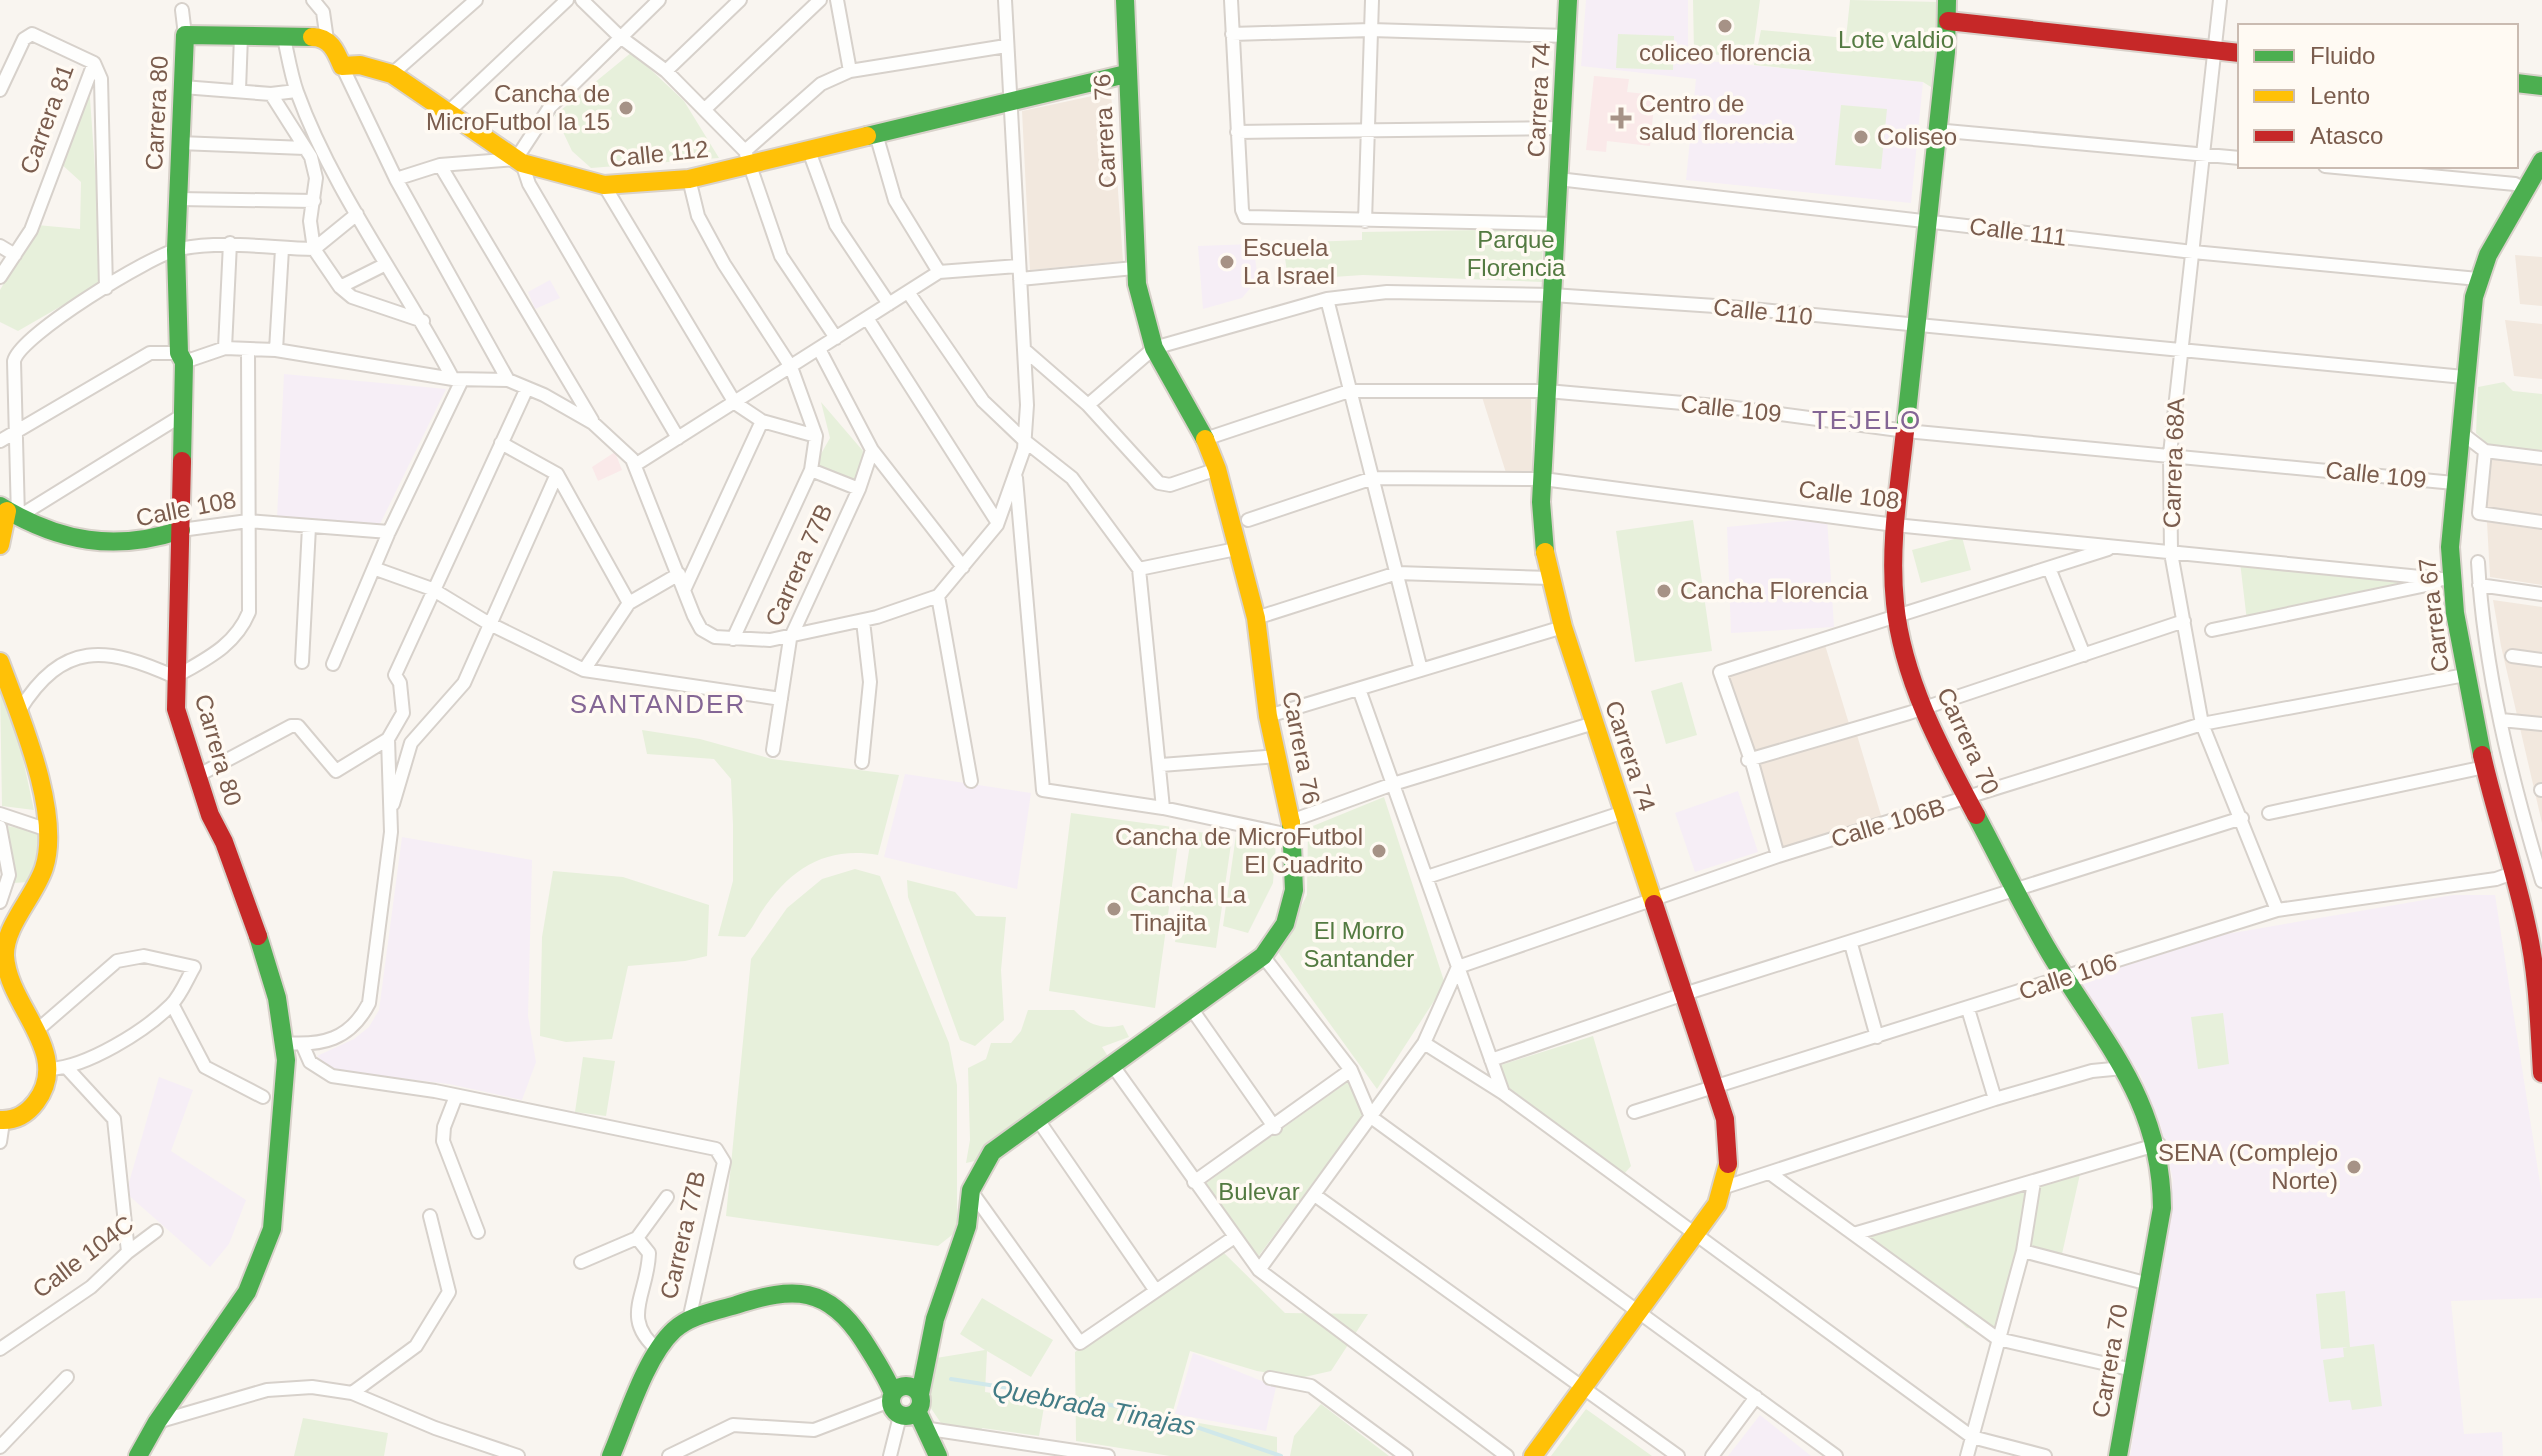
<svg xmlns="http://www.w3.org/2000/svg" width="2542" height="1456" viewBox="0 0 2542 1456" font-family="Arial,sans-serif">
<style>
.residential{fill:#f2e8de}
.education{fill:#f6eef6}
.medical{fill:#fae9e9}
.green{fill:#e7f0db}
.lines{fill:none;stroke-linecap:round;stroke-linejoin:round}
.stream{stroke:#d0e8ea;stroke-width:4}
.street-casing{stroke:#d7d1cb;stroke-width:16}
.fast-casing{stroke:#d9d2cb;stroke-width:22}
.slow-casing{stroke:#d9d2cb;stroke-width:22}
.jam-casing{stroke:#d9d2cb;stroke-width:22}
.street{stroke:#fefefd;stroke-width:12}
.fast{stroke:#4caf50;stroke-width:18}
.slow{stroke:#ffc107;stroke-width:18}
.jam{stroke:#c62828;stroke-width:18}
.poi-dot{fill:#a69286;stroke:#fffaf3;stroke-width:3}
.labels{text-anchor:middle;stroke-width:7;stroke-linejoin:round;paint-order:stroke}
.park-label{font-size:24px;fill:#537a41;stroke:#fffaf3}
.poi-label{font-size:24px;fill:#7a5c4d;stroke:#fffaf3;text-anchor:start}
.street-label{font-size:24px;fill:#7a5c4d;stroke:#fffaf3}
.neighbourhood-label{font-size:26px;letter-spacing:2px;fill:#846695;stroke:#fffaf3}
.water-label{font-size:26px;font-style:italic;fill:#437c86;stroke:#fffaf3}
</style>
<rect width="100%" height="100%" fill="#f9f5f0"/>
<path class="residential" d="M1111 92 1123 261 1030 270 1022 111Z
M2515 255 2542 257V306L2520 304Z
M2505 320 2542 324V379L2514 376Z
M1482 397H1531L1532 476H1507Z
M2491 459 2542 464V516L2485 510Z
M2487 522 2542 530V585L2490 577Z
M2493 600 2542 607V823L2501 646Z
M1825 645 1850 727 1749 757 1724 676Z
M1857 735 1883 822 1779 853 1753 766Z"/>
<path class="education" d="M1586 0H1688V59L1923 82 1911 203 1686 180 1696 79 1581 66Z
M1253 244 1258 279 1242 298 1203 309 1198 246Z
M550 280 560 298 535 309 528 292Z
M284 374 446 389 379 526 277 518Z
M1827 517 1834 627 1731 633 1727 527Z
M905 774 1031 793 1017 889 884 857Z
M1738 791 1758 852 1695 872 1675 813Z
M402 837 532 860 528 1016 536 1062 522 1100 449 1084 333 1070 317 1056 354 1039 369 1027 379 1010Z
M2453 895H2495L2542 1196V1298L2451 1301 2464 1434 2502 1432 2503 1456H2130L2173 1180 2161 1127 2140 1074 2076 982 2127 962 2221 935Z
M159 1077 193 1090 171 1151 246 1200 229 1244 210 1267 126 1193Z
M1193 1353 1276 1387 1266 1431 1175 1414Z
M1760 1415 1811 1456H1728Z"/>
<path class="medical" d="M1594 76 1629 79 1627 92 1655 95 1650 146 1607 141 1606 152 1586 150Z
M615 452 622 470 598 481 592 467Z"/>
<path class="green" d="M1693 0H1760L1752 59 1694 52Z
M1850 0 1940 2 1931 87 1923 82 1754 65 1761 30 1846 38Z
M1618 34 1674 36 1673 70 1616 68Z
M632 52 684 101 719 158 591 168 572 151 555 115Z
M89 84 103 282 18 331 0 322V290L37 225 80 229 81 182 59 162Z
M1841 105 1887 109 1881 169 1835 165Z
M1543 229 1542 282 1363 275 1288 280 1283 243 1362 240V232Z
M2504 382 2513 391 2542 394V453L2489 446 2476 433 2478 387Z
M821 402 863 451 858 483 813 468 830 438Z
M1693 520 1712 651 1635 662 1616 531Z
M1962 537 1971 570 1921 583 1912 550Z
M2240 562 2434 583 2247 621Z
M1682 682 1697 735 1666 744 1651 691Z
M0 686 13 713 34 810 2 806Z
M642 730 700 739 772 759 899 775 878 855C826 846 791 868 762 911 756 920 752 929 745 937L718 936 733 881V825L731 779 714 759 647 754Z
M1384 797 1445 984 1377 1089 1278 952 1307 895 1308 828Z
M1071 813 1180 828 1155 1008 1049 991Z
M8 826 39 832V862L28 882 14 883Z
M1192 831 1232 837 1216 948 1175 942Z
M1236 835 1276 843 1273 883 1248 933 1223 926Z
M855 869 880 876 949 1043 957 1085V1231L938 1246 726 1216 751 959 787 908 822 879Z
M553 871 623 877 709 905 707 956 685 961 628 966 612 1039 566 1042 540 1036 542 937Z
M907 880 955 892 976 916 1006 917 1001 970 1004 1020 975 1046 960 1040 908 897Z
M1028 1010H1074C1088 1025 1103 1030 1123 1025L1129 1037 1102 1047 1109 1058 984 1159 966 1163 970 1140 968 1068 986 1059 991 1043H1011L1021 1031Z
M2223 1013 2229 1064 2198 1069 2191 1017Z
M1593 1036 1631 1166 1624 1174 1508 1087 1501 1065Z
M583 1057 615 1061 606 1116 575 1112Z
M1349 1081 1365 1112 1258 1257 1205 1184Z
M2080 1174 2062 1254 2019 1243 2016 1251 2020 1261 2001 1335 1967 1328 1872 1244 1876 1242 1866 1234Z
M1224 1253 1285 1313 1368 1314 1331 1371 1300 1378 1257 1371 1190 1351 1171 1418 1277 1437V1456H1170L1076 1441 1075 1352 1121 1319 1169 1274Z
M2345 1291 2350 1347 2374 1344 2382 1406 2352 1410 2350 1400 2329 1402 2323 1360 2344 1357 2343 1348 2348 1347 2321 1349 2316 1294Z
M982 1298 1053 1340 1031 1377 987 1351 985 1392 1045 1401 1039 1436 982 1428 981 1431 945 1429 924 1398 930 1359 985 1350 960 1334Z
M1321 1404 1389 1456H1290L1294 1436Z
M1586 1409 1652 1456H1551Z
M303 1418 388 1433 384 1456H294Z"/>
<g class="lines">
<path class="stream" d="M951 1379 1097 1402 1170 1418 1281 1456"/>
<defs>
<path id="street" d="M313 0 323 12 327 40
M582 0 619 36 666 71 745 151 781 256 836 338
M837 0 850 71
M1231 0 1242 210 1245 217 1555 224
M2220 0 2170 454 2171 553 2202 724 2277 910
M182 10 185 35
M1232 34 1371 30 1567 36
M284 38C288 56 291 75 297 92 334 194 403 283 453 379
M94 63 101 79 106 288
M342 66 396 179 508 380
M666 71 740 0
M392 74 476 0
M183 87 271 94 296 91
M0 90 24 39 32 34 94 63
M239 90 241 36
M271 94 311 157 316 178 310 221 314 249 340 287 352 297 423 321
M705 109 820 0
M446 114 567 0
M1935 130 2240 158
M1237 132 1560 128
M876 134 895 200 939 272
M179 143 305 148
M745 151 821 84 850 71 1006 46
M809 151 836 225 889 304
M522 163 529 184 678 438
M440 165 592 420
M2325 166 2515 184 2525 189
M396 179 440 165 516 159 550 107 659 0
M689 179 698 216 724 264 791 367 816 436 811 470 733 639
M1558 179 2193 252 2478 279
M604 185 735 403 762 421 816 436
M178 199 314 201
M1365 221 1372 0
M0 246 15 255
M0 277 31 230 94 63
M1020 279 1134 268
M340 287 386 264
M908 292 983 401 1025 441 1072 478 1139 569 1163 808
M1327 299 1421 670
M867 318 996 520
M225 348 230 243
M819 349 872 450 963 567
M276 350 282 249
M1027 352 1088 405 1159 483 1170 485 1217 469
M184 362 225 348 276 350 453 379 508 380 544 395 593 423 632 459 694 616 701 629 715 637 770 640 877 617 938 596 997 525 1024 449 1027 405 1005 0
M1088 405 1154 348 1327 299 1387 292 1552 295 1730 307 2464 377
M2459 431 2485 451 2542 458
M1205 439 1349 391H1547L1728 407 1906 431 2454 483
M0 441 150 353H179
M501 443 557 474 629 603
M2485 451 2479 513 2542 522
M635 465 939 272 1019 266
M811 470 859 489
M1016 478 1043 790 1163 808 1294 836
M18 517 14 361C20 335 151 255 179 249 224 240 269 248 314 249L357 214
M18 517 181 416
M1248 520 1373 478 1543 479 1895 525 2451 580
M181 530 248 521 389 532
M2478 562C2484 670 2511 778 2542 881
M2049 568 2084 655
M376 569 432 589 488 623 584 670 781 699
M1139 569 1236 549
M2479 585 2542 594
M685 588 762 421
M938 596 971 781
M1256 618 1397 573 1550 578
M2212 630 2436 583
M2512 656 2542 660
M302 662 309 527
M333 664 389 532 462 380
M584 670 629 603 679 574
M1359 689 1503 1093
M19 711C63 640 106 646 175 677 206 659 235 646 249 612L248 349
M1268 716 1563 627
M2501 720 2542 724
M773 750 790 639 859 489 872 450
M1748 760 1909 713 2184 621
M862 762 870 682 863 621
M1161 765 1278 756
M197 776 291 726H298L336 771 388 739
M2541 790H2542
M393 804 411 743 464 683 557 474
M2269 813 2485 767
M0 814 48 830
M1291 821 1393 784 1594 723
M0 827 9 875 0 902
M1778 856 1753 766 1720 672 2108 549
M1427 877 1624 812
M1851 944 1877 1037
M1263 956 1351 1070 1371 1117 1836 1456
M172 1004 205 1067 263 1097
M1191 1008 1275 1128
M1968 1009 1995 1099
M34 1033 117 961 144 956 194 967C187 979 181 995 171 1005 145 1031 87 1067 50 1069
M284 1043C322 1046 350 1040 369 1003L391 832 388 739 403 713 400 683 395 675 527 388
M1424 1043 1503 1093 1972 1437 2045 1456
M303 1046 310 1062 332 1076 435 1091 716 1149 724 1162 689 1320
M1491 1060 1684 994 2242 818
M1113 1066 1259 1270 1507 1456
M67 1068 114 1119 128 1252
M456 1096 444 1127 443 1141 478 1232
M1634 1112 2277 910 2496 879 2510 874
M1036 1117 1156 1291
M0 1142 3 1122
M1771 1174 1998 1339 2133 1370
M1194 1182 1351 1070
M1725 1187 1995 1099 2092 1071 2123 1068
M971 1191 1080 1343 1233 1238
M1316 1196 1678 1456
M1857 1233 2159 1144
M637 1238 649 1253C648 1295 619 1318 659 1351
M637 1238 667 1197
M2023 1251 2149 1284
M581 1262 637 1238
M1259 1270 1424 1043 1458 967 1778 856 2202 724 2465 675
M0 1349 91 1287 128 1252 156 1231
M1270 1378 1311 1386 1406 1456
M352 1393 416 1346 449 1292 430 1216
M157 1422 267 1390 312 1387 352 1393 435 1428 518 1456
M923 1428 1108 1456
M0 1447 67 1377
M669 1456 733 1425 814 1430 890 1401
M890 1456 900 1416
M1712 1456 1756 1397
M1967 1456 2023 1251 2034 1182"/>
<path id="fast" d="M1125 0 1137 284 1154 348 1205 439
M2516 83 2542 86
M867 136 1126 74
M1905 431 1946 52 1947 0
M182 461 184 362 179 353 176 250 185 35 312 37
M0 506C59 542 115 552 181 530
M1545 552 1541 502 1568 0
M2482 755 2455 613 2450 547 2474 297 2488 255 2542 161
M1976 815C2001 862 2024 910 2051 955 2104 1043 2161 1100 2162 1208L2118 1456
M891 1401a15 15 0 1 1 30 0a15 15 0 1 1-30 0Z
M920 1394 935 1319 967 1226 971 1190 992 1152 1263 956 1285 924 1294 890 1291 823
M917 1411 938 1456
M138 1456 157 1422 247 1292 272 1229 286 1060 277 998 258 936
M611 1456C627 1419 645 1357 674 1330 690 1315 716 1311 736 1305 794 1286 828 1286 863 1340 874 1357 885 1374 893 1393"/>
<path id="slow" d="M312 37C330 37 336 51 342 66L360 65 392 74 522 163 604 185 689 179 867 136
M1205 439 1217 469 1256 618 1268 716 1291 823
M0 545 7 511
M1545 552 1563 627 1654 904
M0 662C19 714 62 813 44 868 35 896 4 926 5 956 8 1007 73 1053 36 1102 27 1114 15 1121 0 1120
M1533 1456 1717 1204 1728 1164"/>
<path id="jam" d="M1948 21 2240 53
M1905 431C1899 488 1889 546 1895 603 1902 678 1941 750 1976 815
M182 461 176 709 210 815 224 842 258 936
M2482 755C2495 813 2515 869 2527 927 2538 975 2539 1024 2542 1073
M1654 904 1725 1119 1728 1164"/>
</defs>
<use href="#street" class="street-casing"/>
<use href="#fast" class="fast-casing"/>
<use href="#slow" class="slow-casing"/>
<use href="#jam" class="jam-casing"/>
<use href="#street" class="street"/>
<use href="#fast" class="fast"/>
<use href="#slow" class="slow"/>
<use href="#jam" class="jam"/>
</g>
<g class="poi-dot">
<circle cx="1725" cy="26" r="8"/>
<circle cx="626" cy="108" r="8"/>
<path d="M1617 106h8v8h8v8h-8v8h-8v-8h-8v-8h8z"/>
<circle cx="1861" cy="137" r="8"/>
<circle cx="1227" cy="262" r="8"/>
<circle cx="1664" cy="591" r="8"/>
<circle cx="1379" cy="851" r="8"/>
<circle cx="1114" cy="909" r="8"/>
<circle cx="2354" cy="1167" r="8"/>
</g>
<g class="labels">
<g class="park-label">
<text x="1896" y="48">Lote valdio</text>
<text x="1516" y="248">Parque<tspan x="1516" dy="28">Florencia</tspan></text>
<text x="1359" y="939">El Morro<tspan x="1359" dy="28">Santander</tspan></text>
<text x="1259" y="1200">Bulevar</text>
</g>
<g class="poi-label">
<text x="1725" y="61" text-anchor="middle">coliceo florencia</text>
<text x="610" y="102" text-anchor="end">Cancha de<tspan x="610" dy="28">MicroFutbol la 15</tspan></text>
<text x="1639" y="112">Centro de<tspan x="1639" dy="28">salud florencia</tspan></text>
<text x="1877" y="145">Coliseo</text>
<text x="1243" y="256">Escuela<tspan x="1243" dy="28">La Israel</tspan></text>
<text x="1680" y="599">Cancha Florencia</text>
<text x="1363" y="845" text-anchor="end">Cancha de MicroFutbol<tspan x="1363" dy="28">El Cuadrito</tspan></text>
<text x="1130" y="903">Cancha La<tspan x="1130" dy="28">Tinajita</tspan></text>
<text x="2338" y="1161" text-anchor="end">SENA (Complejo<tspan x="2338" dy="28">Norte)</tspan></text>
</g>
<g class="street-label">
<text transform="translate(1539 100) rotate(-87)" y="8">Carrera 74</text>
<text transform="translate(157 113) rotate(-87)" y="8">Carrera 80</text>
<text transform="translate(47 119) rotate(-70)" y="8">Carrera 81</text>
<text transform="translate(1105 131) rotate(-93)" y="8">Carrera 76</text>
<text transform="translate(659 154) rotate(-6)" y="8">Calle 112</text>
<text transform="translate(2018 232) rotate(7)" y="8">Calle 111</text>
<text transform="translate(1763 312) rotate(6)" y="8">Calle 110</text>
<text transform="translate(1731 409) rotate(6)" y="8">Calle 109</text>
<text transform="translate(2174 463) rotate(-88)" y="8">Carrera 68A</text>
<text transform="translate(2376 475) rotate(6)" y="8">Calle 109</text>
<text transform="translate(1849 495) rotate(7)" y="8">Calle 108</text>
<text transform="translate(186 509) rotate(-11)" y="8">Calle 108</text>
<text transform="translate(799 565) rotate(-66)" y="8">Carrera 77B</text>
<text transform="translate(2434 615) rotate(-97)" y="8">Carrera 67</text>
<text transform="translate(1968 741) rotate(65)" y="8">Carrera 70</text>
<text transform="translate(1301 748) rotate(79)" y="8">Carrera 76</text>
<text transform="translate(218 750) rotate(74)" y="8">Carrera 80</text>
<text transform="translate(1630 756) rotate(72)" y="8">Carrera 74</text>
<text transform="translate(1888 823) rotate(-17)" y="8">Calle 106B</text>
<text transform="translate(2068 977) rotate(-18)" y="8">Calle 106</text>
<text transform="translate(683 1235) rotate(-77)" y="8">Carrera 77B</text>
<text transform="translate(83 1257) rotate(-37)" y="8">Calle 104C</text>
<text transform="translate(2110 1361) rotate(-80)" y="8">Carrera 70</text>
</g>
<g class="neighbourhood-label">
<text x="1867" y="429">TEJELO</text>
<text x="658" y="713">SANTANDER</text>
</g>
<g class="water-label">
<text transform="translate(1094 1407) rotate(11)" y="9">Quebrada Tinajas</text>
</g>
</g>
<rect x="2238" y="24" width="280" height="144" fill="#fffaf3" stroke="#cabbb1" stroke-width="2"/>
<rect x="2254" y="50" width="40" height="12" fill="#4caf50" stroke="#cabbb1" stroke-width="2"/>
<text x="2310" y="64" font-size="24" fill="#7a5c4d">Fluido</text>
<rect x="2254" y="90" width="40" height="12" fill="#ffc107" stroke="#cabbb1" stroke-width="2"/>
<text x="2310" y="104" font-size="24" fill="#7a5c4d">Lento</text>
<rect x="2254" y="130" width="40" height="12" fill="#c62828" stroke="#cabbb1" stroke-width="2"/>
<text x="2310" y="144" font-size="24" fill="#7a5c4d">Atasco</text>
</svg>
